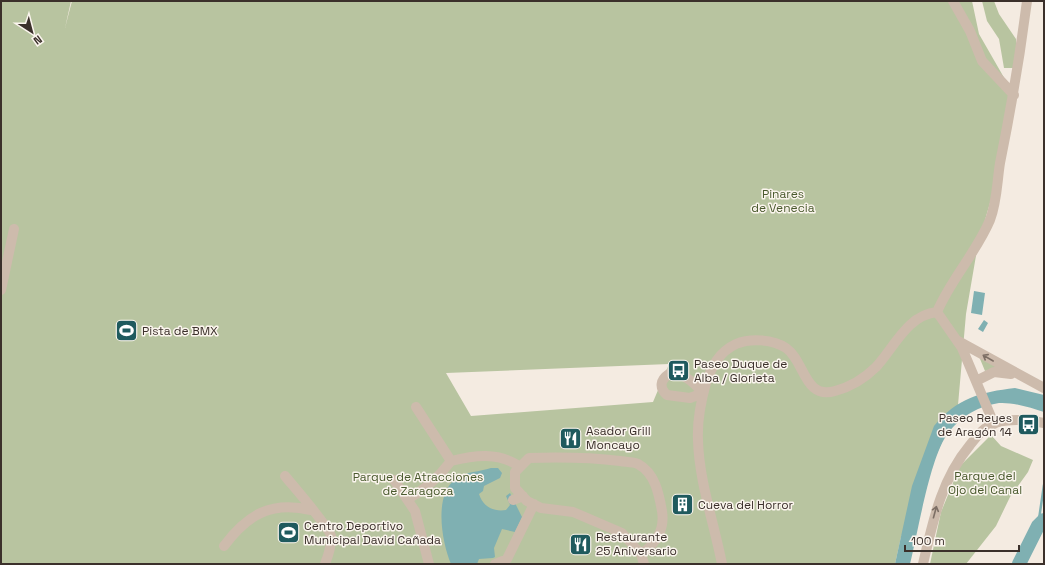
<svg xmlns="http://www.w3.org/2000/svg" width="1045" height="565" viewBox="0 0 1045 565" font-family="'Space Grotesk',sans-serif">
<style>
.green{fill:#b8c4a0;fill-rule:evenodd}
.water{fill:#7fb0b2}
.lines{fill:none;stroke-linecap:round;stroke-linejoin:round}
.stream{stroke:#7fb0b2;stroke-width:2.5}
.river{stroke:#7fb0b2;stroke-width:14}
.minor{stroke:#cdbbac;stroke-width:10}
.oneway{stroke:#7d6f65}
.labels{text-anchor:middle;stroke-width:3;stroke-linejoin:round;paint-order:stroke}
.park-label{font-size:12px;fill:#4a5a2e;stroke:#fbf5ee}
.poi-label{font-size:12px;fill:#3b302b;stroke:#fbf5ee;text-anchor:start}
</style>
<rect width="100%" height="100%" fill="#f4ebe1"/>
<path class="green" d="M1 1H71L65 28 72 1H972L979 34 1014 95 997 179 978 244 966 314 958 405 901 537 895 564H1ZM669 364 653 402 471 416 446 373Z
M982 1H994L999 14 1016 39 1018 68H1004L999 39 987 21Z
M978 354 1000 367 985 371Z
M991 435 1001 446 1033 460 1028 472 1010 497 996 526 966 564H930L941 512 960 466Z"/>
<path class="water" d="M974 291 985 293 982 315 971 313Z
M984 320 988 323 983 332 978 329Z
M1015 388 1044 395V412C1031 408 1013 402 999 403 979 406 961 416 948 433 930 457 918 532 910 564H895L912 486 934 426C957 398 981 392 1015 388Z
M491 468H498L502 473 500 478 484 486 483 491 479 494C483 507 494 512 506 510L510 505 506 496 510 493 522 517 515 532 502 529 494 548 495 557 493 558 479 559 477 564H451C442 543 433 494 456 479 467 471 479 472 491 468Z"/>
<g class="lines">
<path class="stream" d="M1038 526 1044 485"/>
<path class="river" d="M1019 564 1038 526 1044 520"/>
<path class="minor" d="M953 1 970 31 982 61 1014 95
M1 290 14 229
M937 312C951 279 976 253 990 220 997 202 997 182 1000 163 1011 109 1020 55 1027 1
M937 312 962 348 994 424
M958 341 1044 388
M669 374C685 373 693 382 703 393L690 398 667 395C659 388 660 380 669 374Z
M976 381 994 372 1011 374
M416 407 451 461
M285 476C294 487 329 527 331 536 332 546 328 556 325 564
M394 480 415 511 429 564
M408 499C426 489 439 477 451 461 475 455 498 452 519 466
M513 500 523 496
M224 546C248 514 271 501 311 510
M641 554C656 544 665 529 662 511 659 494 655 473 638 464 633 462 625 462 620 461 587 457 561 457 529 458L515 472V488L527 501 541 508 573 512 622 533 641 554 644 564
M495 564 507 559 534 504
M722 564C714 523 699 481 698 440 697 421 701 401 706 383 712 366 719 352 736 344 750 338 773 339 786 348 805 361 804 400 835 391 850 387 865 378 876 367 894 348 907 315 937 312
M923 564C933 521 941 480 970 445 977 436 984 427 995 423 1010 418 1029 420 1044 423"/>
</g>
<defs><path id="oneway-shaft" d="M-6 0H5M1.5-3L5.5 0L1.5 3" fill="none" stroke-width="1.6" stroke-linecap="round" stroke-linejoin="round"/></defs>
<g class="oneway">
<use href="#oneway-shaft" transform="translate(988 358) rotate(-150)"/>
<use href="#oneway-shaft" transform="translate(935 512) rotate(-75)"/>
</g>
<defs>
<symbol id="stadium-square" viewBox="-11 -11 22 22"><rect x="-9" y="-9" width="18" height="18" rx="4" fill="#1f5a5e" stroke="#fbf5ee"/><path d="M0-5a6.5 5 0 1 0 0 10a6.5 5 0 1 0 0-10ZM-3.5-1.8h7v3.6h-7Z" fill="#fff"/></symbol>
<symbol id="bus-square" viewBox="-11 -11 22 22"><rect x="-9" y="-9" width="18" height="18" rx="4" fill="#1f5a5e" stroke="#fbf5ee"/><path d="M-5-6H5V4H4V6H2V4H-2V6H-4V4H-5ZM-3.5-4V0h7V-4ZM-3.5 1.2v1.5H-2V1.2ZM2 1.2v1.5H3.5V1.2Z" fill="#fff"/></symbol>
<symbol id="restaurant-square" viewBox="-11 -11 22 22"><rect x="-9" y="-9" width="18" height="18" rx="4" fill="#1f5a5e" stroke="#fbf5ee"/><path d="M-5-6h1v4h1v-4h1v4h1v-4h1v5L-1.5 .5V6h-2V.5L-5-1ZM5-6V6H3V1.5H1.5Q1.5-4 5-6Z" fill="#fff"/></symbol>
<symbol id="building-square" viewBox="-11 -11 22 22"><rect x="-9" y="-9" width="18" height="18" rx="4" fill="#1f5a5e" stroke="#fbf5ee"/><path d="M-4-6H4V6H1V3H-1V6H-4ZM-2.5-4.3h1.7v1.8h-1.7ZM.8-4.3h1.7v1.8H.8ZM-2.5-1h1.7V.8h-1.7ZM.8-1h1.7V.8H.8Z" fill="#fff"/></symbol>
</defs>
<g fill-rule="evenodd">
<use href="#stadium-square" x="114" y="318" width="25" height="25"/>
<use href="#bus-square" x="666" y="358" width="25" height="25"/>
<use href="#bus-square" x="1016" y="412" width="25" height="25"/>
<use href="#restaurant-square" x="558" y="426" width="25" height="25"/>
<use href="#building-square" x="670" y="492" width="25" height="25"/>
<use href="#stadium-square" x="276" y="520" width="25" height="25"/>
<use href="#restaurant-square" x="568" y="532" width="25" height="25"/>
</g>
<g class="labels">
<g class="park-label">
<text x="783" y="198">Pinares<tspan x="783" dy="14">de Venecia</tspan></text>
<text x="985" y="480">Parque del<tspan x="985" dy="14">Ojo del Canal</tspan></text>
<text x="418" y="481">Parque de Atracciones<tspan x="418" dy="14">de Zaragoza</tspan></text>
</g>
<g class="poi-label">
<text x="142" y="335">Pista de BMX</text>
<text x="694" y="368">Paseo Duque de<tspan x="694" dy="14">Alba / Glorieta</tspan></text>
<text x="1012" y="422" text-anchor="end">Paseo Reyes<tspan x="1012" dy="14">de Aragón 14</tspan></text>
<text x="586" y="435">Asador Grill<tspan x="586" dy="14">Moncayo</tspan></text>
<text x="698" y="509">Cueva del Horror</text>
<text x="304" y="530">Centro Deportivo<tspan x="304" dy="14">Municipal David Cañada</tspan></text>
<text x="596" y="541">Restaurante<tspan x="596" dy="14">25 Aniversario</tspan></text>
</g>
</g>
<rect width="1045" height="565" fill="none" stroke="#3b302b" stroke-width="4"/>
<g transform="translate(32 32) rotate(144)" stroke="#fbf5ee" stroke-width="3" paint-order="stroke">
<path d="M0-3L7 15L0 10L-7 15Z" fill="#3b302b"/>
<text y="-6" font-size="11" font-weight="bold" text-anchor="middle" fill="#3b302b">N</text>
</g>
<path d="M905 545v6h114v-6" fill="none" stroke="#3b302b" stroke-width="2"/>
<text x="911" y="545" font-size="12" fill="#3b302b" stroke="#fbf5ee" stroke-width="3" paint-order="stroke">100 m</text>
</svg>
